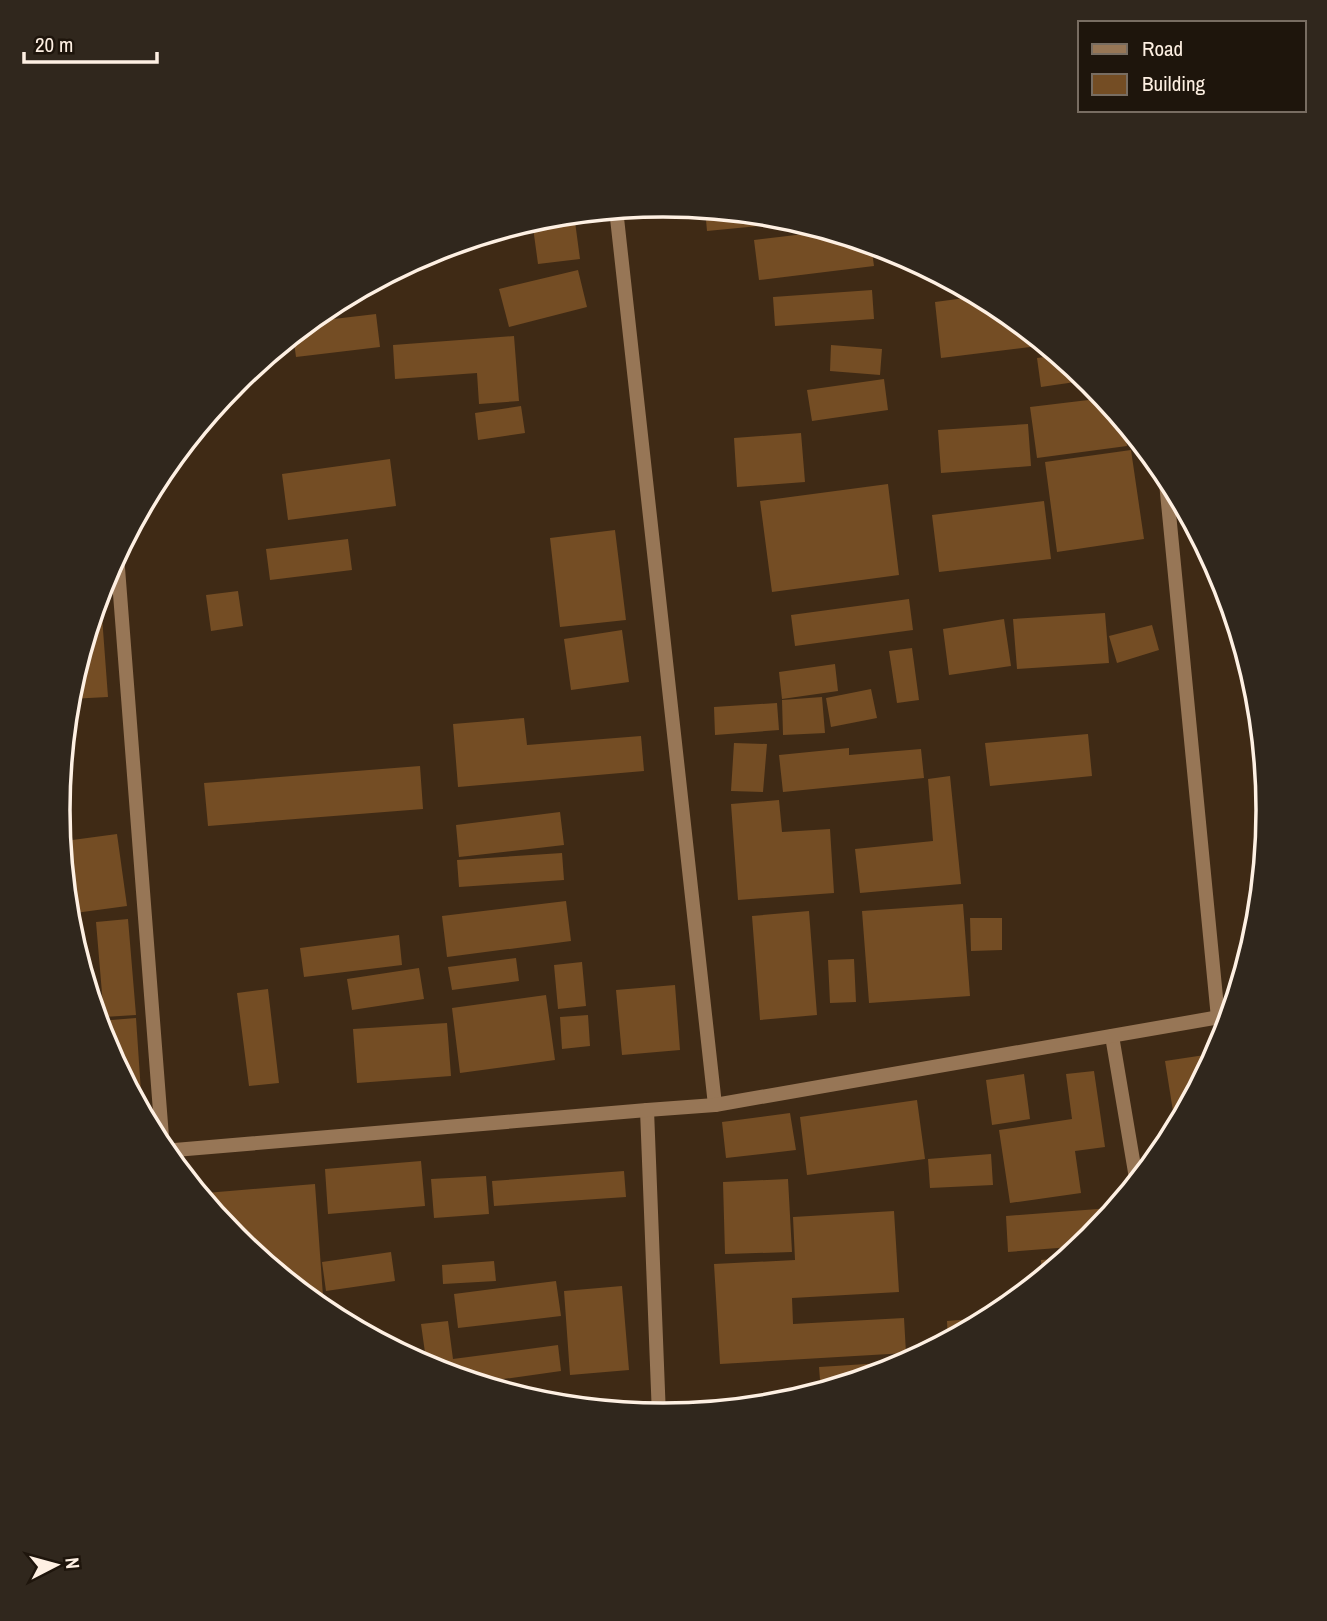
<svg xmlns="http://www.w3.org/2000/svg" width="1327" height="1621" viewBox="0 0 1327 1621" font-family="'Archivo Narrow',sans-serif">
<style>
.building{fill:#744d24}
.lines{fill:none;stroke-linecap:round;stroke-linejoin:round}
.minor{stroke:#977656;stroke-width:14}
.tertiary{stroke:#977656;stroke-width:14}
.rim{fill:none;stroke:#fef0e3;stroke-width:3.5}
</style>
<rect width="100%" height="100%" fill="#3f2a15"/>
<path class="building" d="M705 209 782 216 800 222 707 231Z
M574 214 580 259 538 264 532 220 546 216Z
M830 231 871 244 874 266 759 280 754 240Z
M578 270 587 307 509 327 499 289Z
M872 290 874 319 775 326 773 297Z
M980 296 1000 307 1047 345 941 358 935 302Z
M376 314 380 347 296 357 293 335 308 322Z
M514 336 519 401 479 404 477 373 395 379 393 345Z
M831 345 882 349 880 375 830 371Z
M1059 355 1089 380 1041 387 1037 358Z
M884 379 888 410 812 421 807 390Z
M1105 398 1124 422 1127 446 1037 458 1030 407Z
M521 406 525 433 478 440 475 413Z
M1028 424 1031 466 941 473 938 430Z
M801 433 805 482 737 487 734 438Z
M1131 450 1144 539 1057 552 1045 462Z
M390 459 396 506 288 520 282 474Z
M888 484 899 575 772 592 760 501Z
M1044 501 1051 559 939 572 932 515Z
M615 530 626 620 560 627 550 538Z
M348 539 352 570 270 580 266 549Z
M238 591 243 626 211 631 206 595Z
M909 599 913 630 795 646 791 615Z
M97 603H101L108 697 69 699V692Z
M1105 613 1109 663 1017 669 1013 619Z
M1004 619 1011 666 949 675 943 629Z
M1152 625 1159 650 1117 663 1109 636Z
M622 630 629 682 571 690 564 639Z
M912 648 919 700 897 703 889 651Z
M835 664 838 691 782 699 779 672Z
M871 689 877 718 831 727 826 698Z
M822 697 825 733 783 735 782 700Z
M777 703 779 730 715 735 714 707Z
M524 718 527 745 641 736 644 771 458 787 453 724Z
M1088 734 1092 776 990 786 985 743Z
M734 743 767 744 763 792 731 791Z
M849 748V755L921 749 924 778 783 792 779 755Z
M420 766 423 809 208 826 204 783Z
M950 776 961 884 860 893 855 849 933 841 928 779Z
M779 800 782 832 830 829 834 893 738 900 731 804Z
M560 812 564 845 459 857 456 825Z
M117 834 127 906 75 913 65 841Z
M562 853 564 880 459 887 457 860Z
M566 901 571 941 447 957 442 916Z
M963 904 970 996 869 1003 862 911Z
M809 911 817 1015 760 1020 752 916Z
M970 918H1002V950L971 951Z
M128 919 136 1015 104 1017 96 922Z
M399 935 402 965 304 977 300 948Z
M516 958 519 981 452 990 448 967Z
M854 959 856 1002 830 1003 828 960Z
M582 962 586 1006 558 1009 554 965Z
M419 968 424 999 352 1010 347 979Z
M675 985 680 1050 622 1055 616 990Z
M268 989 279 1083 249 1086 237 993Z
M546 995 555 1060 460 1073 452 1008Z
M588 1015 590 1046 562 1049 560 1017Z
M136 1018 142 1107H138L104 1042 99 1021Z
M447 1023 451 1076 357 1083 353 1029Z
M1218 1053 1201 1083 1176 1130 1165 1061Z
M1094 1071 1105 1147 1075 1151 1081 1193 1010 1203 999 1130 1072 1119 1066 1074Z
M1024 1074 1030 1119 992 1125 986 1080Z
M917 1100 925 1159 807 1175 800 1117Z
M790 1113 796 1150 726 1158 722 1122Z
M991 1154 993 1185 930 1188 928 1159Z
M421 1161 425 1206 328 1214 325 1169Z
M624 1171 626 1197 494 1206 492 1181Z
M486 1176 489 1214 434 1218 431 1179Z
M788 1179 792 1252 725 1254 723 1182Z
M315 1184 323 1296 306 1297 235 1239 207 1204 206 1193Z
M1111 1208 1112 1214 1092 1239 1083 1246 1008 1252 1006 1216Z
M894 1211 899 1292 792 1298 793 1324 904 1318 906 1353 720 1364 714 1264 795 1260 793 1217Z
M391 1252 395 1281 326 1291 322 1262Z
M1068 1258 1042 1279 1041 1260Z
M494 1261 496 1281 443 1284 442 1265Z
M556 1281 561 1316 458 1328 454 1294Z
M622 1286 629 1370 570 1375 564 1291Z
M995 1317 948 1342 947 1321Z
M448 1321 453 1359 558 1345 561 1371 475 1383 431 1370 427 1367 421 1324Z
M898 1362 899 1368 895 1370 821 1393 819 1367Z"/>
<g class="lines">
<path class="minor" d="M616 209 715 1105
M1165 472 1218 1018
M117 555 163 1150
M1112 1036 1137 1184
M647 1110 659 1416"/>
<path class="tertiary" d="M163 1151 647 1110 715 1105 1231 1015"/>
</g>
<path d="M0 0H1327V1621H0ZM70 810a593 593 0 1 1 1186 0a593 593 0 1 1-1186 0Z" fill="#30271d" fill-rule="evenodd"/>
<path class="rim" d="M70 810a593 593 0 1 1 1186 0a593 593 0 1 1-1186 0Z"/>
<rect x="1078" y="21" width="228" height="91" fill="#1e150c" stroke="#786d62" stroke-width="2"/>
<rect x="1092" y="44" width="35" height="10" fill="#977656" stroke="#786d62" stroke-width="2"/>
<text x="1142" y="56" font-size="21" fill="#fef0e3">Road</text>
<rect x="1092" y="74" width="35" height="21" fill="#744d24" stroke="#786d62" stroke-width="2"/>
<text x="1142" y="91" font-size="21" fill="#fef0e3">Building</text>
<g transform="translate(56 1565) rotate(84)" stroke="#1e150c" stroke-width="5" paint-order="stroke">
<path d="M0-5L12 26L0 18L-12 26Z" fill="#fef0e3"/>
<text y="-10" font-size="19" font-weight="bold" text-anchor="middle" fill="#fef0e3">N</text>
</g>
<path d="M24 52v10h133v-10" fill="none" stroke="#fef0e3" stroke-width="3.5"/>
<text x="35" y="52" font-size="21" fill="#fef0e3" stroke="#1e150c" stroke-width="5" paint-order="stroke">20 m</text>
</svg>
